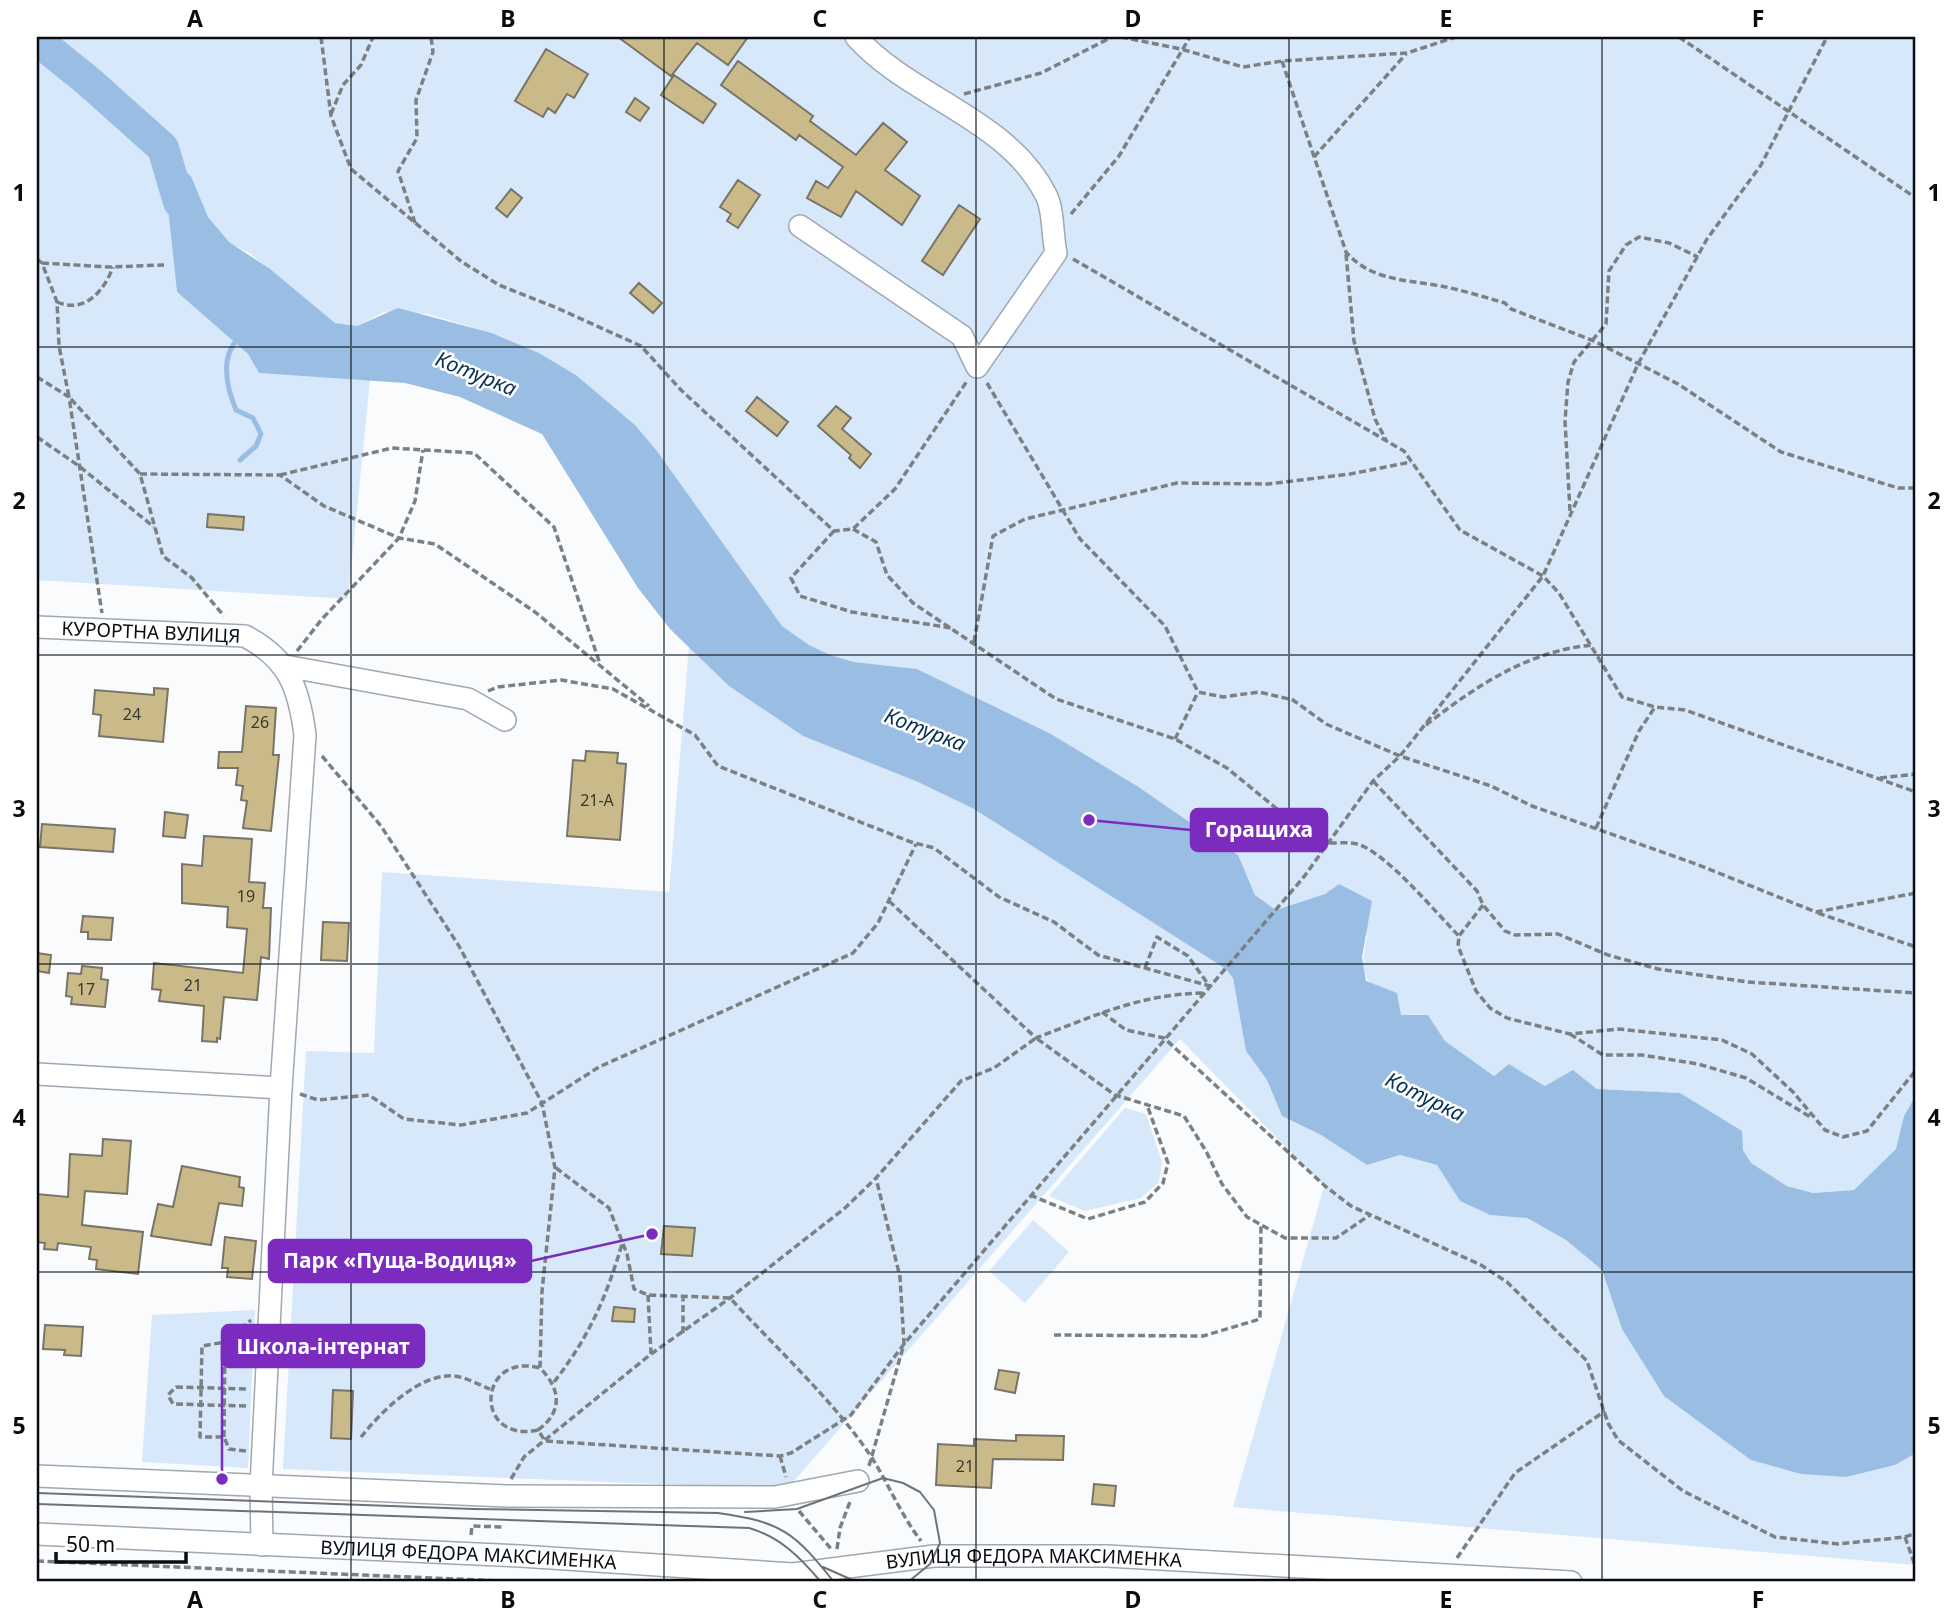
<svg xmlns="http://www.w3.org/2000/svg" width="1953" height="1619" viewBox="0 0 1953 1619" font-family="'Noto Sans',sans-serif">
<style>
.green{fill:#d6e8fa}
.water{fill:#9abee3}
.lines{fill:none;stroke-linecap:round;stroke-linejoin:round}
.stream{stroke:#9abee3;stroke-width:5}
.river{stroke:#9abee3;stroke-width:32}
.building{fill:#caba8a;stroke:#787467;stroke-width:2}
.minor-casing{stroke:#9da8b3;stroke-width:24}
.path{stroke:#7d8083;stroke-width:3.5;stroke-dasharray:7 3.5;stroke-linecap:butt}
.minor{stroke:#fff;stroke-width:21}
.tram{stroke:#6f7275;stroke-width:2}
.grid{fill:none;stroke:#090d11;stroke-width:2;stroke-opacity:0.55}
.labels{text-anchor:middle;stroke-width:5;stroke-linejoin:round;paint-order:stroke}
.number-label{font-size:16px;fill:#39382f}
.street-label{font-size:19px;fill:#090d11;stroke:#fff}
.water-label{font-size:21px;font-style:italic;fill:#073053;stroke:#fff}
.leader{fill:none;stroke:#7b2cbf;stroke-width:2.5}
.callout-dot{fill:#7b2cbf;stroke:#fff;stroke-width:2.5}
.callout{fill:#7b2cbf;stroke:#7b2cbf;stroke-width:2.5}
.callout-label{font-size:21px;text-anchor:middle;font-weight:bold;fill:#fff}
.neatline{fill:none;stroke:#090d11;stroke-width:2.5}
.grid-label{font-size:23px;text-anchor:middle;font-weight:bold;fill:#090d11}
</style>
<rect width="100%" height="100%" fill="#f9fbfd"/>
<path class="green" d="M37 37H1916V1095L1904 1116 1897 1149 1854 1190 1813 1193 1787 1186 1751 1163 1743 1150 1680 1093 1597 1089 1573 1070 1546 1086 1509 1064 1494 1076 1445 1041 1428 1015H1401C1370 986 1357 982 1367 936L1339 884 1325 894 1276 910 1255 895 1247 879 1214 838 1137 786 1051 734 917 669 854 662 830 655 809 645 782 626 657 451 635 425 576 375 539 353 492 333 428 314 384 312 357 326 335 323 248 252 229 243 208 217 191 176 169 160 164 171 177 292 248 354 259 373 370 380 348 599 37 580Z
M689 646 729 686 803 736 918 782 974 809 1226 969 1233 978 1246 1051 1267 1080 1282 1116 1321 1135 1367 1165 1400 1155 1437 1165 1460 1201 1490 1215 1526 1218 1566 1240 1602 1270 1622 1329 1895 1465 1916 1453V1565L1233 1507 1324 1186 1180 1039 787 1489 283 1469 306 1051 374 1053 382 872 669 892Z
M1125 1108 1146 1114 1162 1162 1159 1182 1141 1198 1085 1211 1049 1196Z
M1033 1220 1069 1252 1025 1303 989 1271Z
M255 1310 248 1468 142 1462 152 1315Z"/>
<path class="water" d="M169 160 191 176 208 217 229 242 270 269 335 323 357 326 398 308 492 333 539 353 576 375 635 425 657 451 782 626 809 645 830 655 854 662 917 669 1051 734 1137 786 1238 855 1255 895 1276 910 1325 894 1339 884 1372 901 1362 957 1366 981 1397 993 1401 1015H1428L1445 1041 1494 1076 1509 1064 1545 1086 1573 1070 1597 1089 1680 1093 1742 1131 1743 1150 1751 1163 1787 1186 1813 1193 1854 1190 1896 1149 1904 1116 1916 1095V1453L1895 1465 1846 1477 1801 1474 1751 1460 1664 1396 1622 1329 1602 1270 1566 1240 1527 1218 1490 1215 1460 1201 1437 1165 1400 1155 1367 1165 1321 1135 1282 1116 1267 1080 1246 1051 1233 978 1226 969 974 809 918 782 803 736 729 686 670 629 638 588 542 434 460 397 405 383 259 373 248 354 177 292 164 171Z"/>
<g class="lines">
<path class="stream" d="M239 338C219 357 227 388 236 410L253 418 261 434 256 446 240 460"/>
<path class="river" d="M37 40 88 81 163 148 179 202"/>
</g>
<path class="building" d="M618 37H748L728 65 697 43 671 76Z
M546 49 588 74 574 98 567 94 555 113 548 108 543 117 515 101Z
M738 61 813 116 810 121 856 155 883 123 907 142 885 170 920 196 902 225 856 191 841 217 807 198 816 181 828 188 843 167 799 135 796 140 721 85Z
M674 75 716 104 703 123 661 95Z
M635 98 649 108 640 121 626 112Z
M738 180 760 195 738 228 727 221 731 214 720 207Z
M511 189 522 198 507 217 496 208Z
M959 205 980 219 943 275 922 261Z
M639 283 662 303 653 313 630 293Z
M757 397 788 422 777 436 746 411Z
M836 406 851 418 842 429 871 454 860 468 849 458 851 455 818 426Z
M208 514 244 517 243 530 207 527Z
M154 688 168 689 163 742 99 736 101 715 93 714 95 690 154 695Z
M246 706 276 708 273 755H279L271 831 243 828 247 801 241 800 243 786 236 785 238 768H218L219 752H242Z
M586 751 618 753 617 763 626 764 620 840 567 836 573 760 585 761Z
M165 812 188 815 185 838 163 836Z
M42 824 115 829 113 852 40 847Z
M204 836 252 839 249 882 265 883 263 908H271L269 959 261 957 257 1000 224 997 220 1039 217 1038V1042L202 1041 204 1006 159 1001 161 990 152 989 154 963 243 973 247 929 227 927 228 907 182 903V864L202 866Z
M83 916 113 918 111 940 88 939V932H81Z
M323 922 349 923 347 961 321 960Z
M37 953 51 955 49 973 37 971Z
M82 966 102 968 101 979 108 980 105 1007 71 1004 72 997 66 996 68 973 81 974Z
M103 1139 131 1141 127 1194 85 1191 82 1225 143 1232 138 1274 96 1269 97 1260 89 1259 91 1247 58 1243 57 1250 44 1249 45 1243 37 1242V1194L68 1197 70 1154 102 1156Z
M182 1166 240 1177 239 1187 244 1188 242 1206 219 1203 211 1245 151 1236 158 1204 173 1207Z
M664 1226 695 1228 692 1256 661 1254Z
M225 1237 256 1241 252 1279 227 1277 228 1268H222Z
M614 1307 635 1309 634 1322 612 1321Z
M45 1325 83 1327 81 1356 64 1355 65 1350 43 1349Z
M999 1370 1019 1373 1015 1393 995 1389Z
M333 1390 353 1391 351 1439 331 1438Z
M1016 1435 1064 1436 1063 1460 993 1459 991 1488 936 1485 938 1444 974 1446V1439L1016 1441Z
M1094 1484 1116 1486 1114 1506 1092 1504Z"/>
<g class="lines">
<defs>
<g id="minor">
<path d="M800 226 962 336 977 367 1056 253C1052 236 1054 210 1046 195 1007 118 911 98 856 37"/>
<path id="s1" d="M37 627 245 636C289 659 299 688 305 735L281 1088 261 1486 262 1545"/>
<path d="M285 666 468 699 505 720"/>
<path d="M37 1074 281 1088"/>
<path d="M37 1476 507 1496 775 1497 858 1481"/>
<path id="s2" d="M37 1534 520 1556 793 1574 934 1556H1107L1571 1582"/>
</g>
</defs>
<use href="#minor" class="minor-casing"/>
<path class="path" d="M321 37 331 116 351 169 462 262 499 285 557 308 641 346 681 390 834 531 853 529 895 489 967 381
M1121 37 1181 49 1243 67 1282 61 1407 53 1456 37
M1679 37 1916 198
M1282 61 1346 252C1370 280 1406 280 1441 286 1462 290 1484 297 1505 303L1511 309 1594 341 1678 384 1781 452 1898 488H1916
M964 94 1041 73 1112 37
M331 114 343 85 361 65 373 37
M1314 157 1406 54
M1071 214 1119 156 1190 37
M415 223 398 171 417 138 416 100 433 52 431 37
M1346 254 1354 341 1375 419 1386 440
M37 259 42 263 57 302 59 346 69 397 140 474 163 556 192 578 224 616
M1073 259 1404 451 1460 530 1543 576 1559 593 1622 697 1655 707 1685 710 1916 792
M42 263 109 267 164 265
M57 302C85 314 104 291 113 267
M37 377 69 397 102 613
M987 383 1080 539 1165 626 1198 692 1223 697 1259 692 1293 700 1326 724 1400 756 1491 786 1532 806 1696 864 1816 912 1916 893
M37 437 79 466 154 527
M140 474 280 475 324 506 399 538 435 544 535 612 649 706
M280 475 392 448 474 453 554 527 600 664
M1570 511 1565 421 1568 382 1574 362 1606 324 1609 271 1626 245 1639 237 1669 243 1698 257
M853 529 876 542 887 575 913 603 1056 699 1175 739 1227 768 1288 818 1321 852
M834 531 791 578 800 596 852 612 951 628
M974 642 993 536 1025 519 1177 483 1268 484 1350 474 1411 462
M297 651 322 619 399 538 415 501 423 450
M488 691 498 687 561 680 613 689 695 735 718 766 911 842 934 848 999 897 1054 922 1098 955 1210 986
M1426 725C1476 686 1528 651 1592 645
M1175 739 1198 692
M322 756 381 826 459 946 542 1103 555 1168 542 1291 540 1368C560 1388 564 1411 538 1430L545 1441 780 1456 791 1453 851 1415 904 1344 1303 878 1373 781 1400 756 1543 576 1638 364 1707 239 1761 165 1827 37
M1880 778 1916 774
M1373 781 1477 891 1483 905 1505 931 1515 935 1558 934 1608 955 1658 969 1748 982 1916 993
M1596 828 1639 731 1655 707
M1330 843C1338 843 1349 842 1357 844 1386 852 1436 913 1459 936
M889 901 1036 1038C1094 1016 1141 994 1203 993
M1483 905 1459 936 1458 946 1476 991 1490 1008 1507 1018 1570 1034 1619 1029 1722 1040 1752 1054 1793 1092 1825 1130 1843 1137 1867 1131 1916 1070
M1818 913 1916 947
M1145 968 1157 937 1188 956 1208 984
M1102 1012 1126 1030 1164 1038 1325 1186 1351 1206 1481 1265 1507 1282 1587 1361 1608 1423 1618 1440 1683 1491 1775 1537 1838 1544 1905 1537 1916 1533
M1570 1034 1603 1055H1642L1698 1064 1746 1078 1812 1118
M300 1094 318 1100 369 1095 404 1119 461 1125 527 1113 599 1067 853 953 878 923 916 844
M556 1168 609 1208 627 1254 634 1289 648 1295 730 1298C775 1347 836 1403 872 1458 889 1485 901 1515 921 1541
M1030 1195 1088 1219 1145 1202 1163 1183 1168 1163 1147 1105
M648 1295 651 1354
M683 1333V1296
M1054 1335 1203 1336 1260 1319 1261 1225
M554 1382C589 1337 606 1298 622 1244
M246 1406 173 1404 168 1395 176 1387 249 1389
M538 1430C473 1444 477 1351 540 1368
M224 1437 225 1342
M361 1437C380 1413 419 1373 454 1376 465 1377 480 1385 490 1389
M246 1451 229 1449 224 1437H200L202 1346 225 1342 251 1320
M780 1456 786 1477
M869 1466 904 1344 900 1277 876 1178
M511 1479 524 1457 651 1354 730 1298 845 1208 876 1178 961 1081 994 1068 1036 1038 1115 1095 1184 1116 1206 1151 1222 1184 1247 1217 1285 1238H1336L1370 1215
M799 1511 832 1550
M471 1535 472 1526 503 1527
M1905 1537 1916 1568
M837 1549 840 1528 851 1499
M1457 1558 1515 1473 1605 1411
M37 1561 525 1582"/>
<use href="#minor" class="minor"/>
<path class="tram" d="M37 1493 473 1509 718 1513C782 1522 794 1532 834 1582
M37 1504 749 1528C780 1537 800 1557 821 1582
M745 1512 797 1509 883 1478 903 1483 920 1492 934 1510 940 1543 930 1564 908 1582
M823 1567 857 1582"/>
</g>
<path class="grid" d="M351 37V1582M664 37V1582M976 37V1582M1289 37V1582M1602 37V1582M37 347H1916M37 655H1916M37 964H1916M37 1272H1916"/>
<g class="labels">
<g class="number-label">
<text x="132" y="720">24</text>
<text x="260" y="728">26</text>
<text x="597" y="806">21-А</text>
<text x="246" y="902">19</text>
<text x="193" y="991">21</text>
<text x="86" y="995">17</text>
<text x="965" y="1472">21</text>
</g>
<g class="street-label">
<text dy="7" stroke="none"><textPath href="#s1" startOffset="114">КУРОРТНА ВУЛИЦЯ</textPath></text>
<text dy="7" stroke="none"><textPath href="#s2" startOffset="432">ВУЛИЦЯ ФЕДОРА МАКСИМЕНКА</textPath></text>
<text dy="7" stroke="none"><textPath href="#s2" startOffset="999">ВУЛИЦЯ ФЕДОРА МАКСИМЕНКА</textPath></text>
</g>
<g class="water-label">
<text transform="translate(476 374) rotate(22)" y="7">Котурка</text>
<text transform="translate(925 730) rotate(21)" y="7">Котурка</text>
<text transform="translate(1425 1097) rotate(26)" y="7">Котурка</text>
</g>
</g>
<path class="leader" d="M1089 820L1191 830M652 1234L531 1261M222 1479L222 1346"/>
<g class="callout-dot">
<circle cx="1089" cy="820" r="7"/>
<circle cx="652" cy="1234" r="7"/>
<circle cx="222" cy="1479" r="7"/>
</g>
<g class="callout">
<rect x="1191" y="809" width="136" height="42" rx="7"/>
<rect x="269" y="1240" width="262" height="42" rx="7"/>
<rect x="222" y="1325" width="202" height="42" rx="7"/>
</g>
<g class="callout-label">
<text x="1259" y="837">Горащиха</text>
<text x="400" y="1268">Парк «Пуща-Водиця»</text>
<text x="323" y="1354">Школа-інтернат</text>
</g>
<rect width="1953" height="1619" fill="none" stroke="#ffffff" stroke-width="77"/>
<path d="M56 1552v10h130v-10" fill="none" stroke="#090d11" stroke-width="3.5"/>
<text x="66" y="1552" font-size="21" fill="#090d11" stroke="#ffffff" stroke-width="5" paint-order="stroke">50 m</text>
<rect x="38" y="38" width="1876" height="1542" class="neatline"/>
<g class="grid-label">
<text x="195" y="27">A</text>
<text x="508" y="27">B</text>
<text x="820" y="27">C</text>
<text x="1133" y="27">D</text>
<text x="1446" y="27">E</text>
<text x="1758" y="27">F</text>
<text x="19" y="201">1</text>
<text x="1934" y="201">1</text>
<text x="19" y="509">2</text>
<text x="1934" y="509">2</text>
<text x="19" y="817">3</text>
<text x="1934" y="817">3</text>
<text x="19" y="1126">4</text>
<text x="1934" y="1126">4</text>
<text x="19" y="1434">5</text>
<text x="1934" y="1434">5</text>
<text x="195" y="1608">A</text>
<text x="508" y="1608">B</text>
<text x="820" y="1608">C</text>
<text x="1133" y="1608">D</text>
<text x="1446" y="1608">E</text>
<text x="1758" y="1608">F</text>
</g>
</svg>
